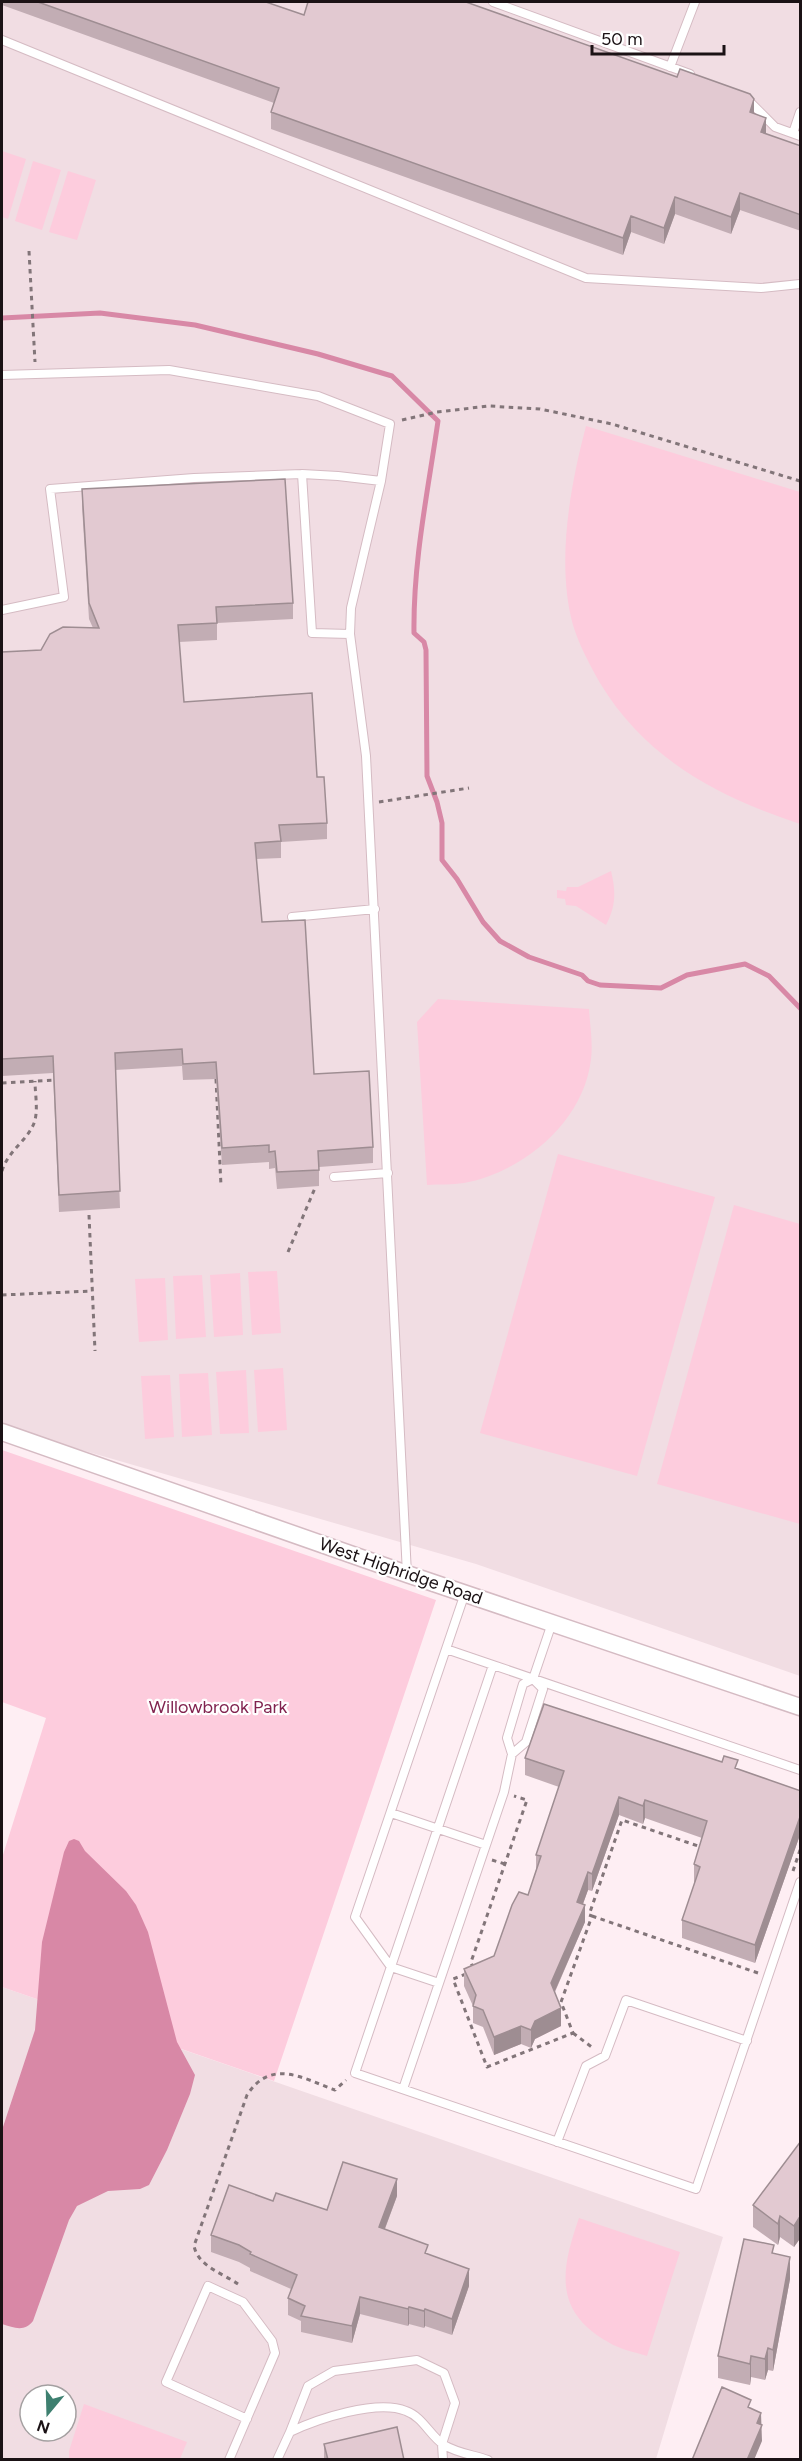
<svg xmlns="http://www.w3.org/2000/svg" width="802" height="2461" viewBox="0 0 802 2461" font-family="Figtree,sans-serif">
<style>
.built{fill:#f1dde3;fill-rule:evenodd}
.green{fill:#fdccdd}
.water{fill:#d888a6}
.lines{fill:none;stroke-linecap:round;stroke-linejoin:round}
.stream{stroke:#d888a6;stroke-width:5}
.service-casing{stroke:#d5bbc3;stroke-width:10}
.minor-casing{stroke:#d5bbc3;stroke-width:19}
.path{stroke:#827579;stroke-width:3;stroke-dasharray:4.5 4.5;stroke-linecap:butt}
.service{stroke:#fff;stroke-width:8}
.minor{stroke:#fff;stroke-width:16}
.wall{fill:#c2adb4}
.shaded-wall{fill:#9e8d92}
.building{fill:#e2c9d1;stroke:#9e8d92;stroke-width:1.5}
.labels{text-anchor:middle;stroke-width:4.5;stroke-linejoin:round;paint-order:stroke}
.street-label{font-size:18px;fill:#1b1215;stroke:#fff}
.park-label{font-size:18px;fill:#81234f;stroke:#fff}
</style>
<rect width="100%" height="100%" fill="#feeef3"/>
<path class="built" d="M2 2H800V1676L476 1564 54 1442 2 1424Z
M2 1987 723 2237 656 2459 2 2460ZM30 2395H66V2431H30Z"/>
<path class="green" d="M2 151 26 159 8 219 2 217Z
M33 161 61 170 42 230 15 221Z
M68 171 96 180 77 240 49 232Z
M586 426 800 492V824C718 797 646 759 600 683 590 665 579 645 573 625 556 563 570 487 586 426Z
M611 871C616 891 616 906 606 925L576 906 566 905 565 899 557 898V890L566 891 567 887H578Z
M438 999 589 1009C590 1025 593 1043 591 1059 584 1122 523 1172 464 1183 452 1185 439 1184 427 1185L417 1022Z
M558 1154 715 1197 637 1476 480 1433Z
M734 1205 800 1224V1524L657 1484Z
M277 1271 281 1333 252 1335 248 1272Z
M240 1273 243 1335 214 1337 210 1275Z
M202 1275 206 1337 176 1339 173 1276Z
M165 1278 168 1340 139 1342 135 1279Z
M283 1368 287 1430 258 1432 254 1370Z
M246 1370 249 1433 220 1434 216 1372Z
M208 1373 212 1435 182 1437 179 1374Z
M170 1375 174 1437 145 1439 141 1376Z
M2 1450 436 1600 274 2081 2 1987V1858L46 1718 2 1702Z
M579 2218 680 2252 647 2356C634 2352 619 2349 608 2342 553 2311 561 2269 579 2218Z
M84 2404 187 2442 180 2459H69V2451Z"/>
<path class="water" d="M74 1839 79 1841 85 1851 126 1891 136 1905 148 1932 177 2042 195 2075 190 2094 167 2150 149 2185 140 2189 108 2191 77 2206 69 2220 33 2321C25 2332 14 2328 2 2324V2130L35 2030 42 1942 64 1852 69 1841Z"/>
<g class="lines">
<path class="stream" d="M2 318 100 313 195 325 318 354 392 376 438 421C428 491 413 561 414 633L424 642 426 650 427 776 437 802 442 823V860L457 879 483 922 500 941 529 957 582 975 588 981 600 985 661 988 687 975 745 964 769 976 800 1008"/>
<defs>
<path id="service" d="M493 2 690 74
M2 40 586 278 761 288 800 284
M670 67 695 2
M748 100 775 127 800 136
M793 133 800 112
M2 375 169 370 318 396 390 424 381 481 351 608 350 634 366 756 407 1574
M302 474 338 476 381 481
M2 610 64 597 50 489 194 478 302 474 312 633 350 634
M292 917 375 909
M334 1177 388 1173
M446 1649 493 1665
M512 1754 507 1738 523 1684 533 1679 552 1623
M800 1770 493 1665 355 2073 696 2189 800 1882
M391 1813 486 1845
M439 1983 391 1967 355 1917 465 1593
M403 2089 504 1792 512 1754 526 1742 543 1689 536 1682
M557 2142 586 2066 605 2056 626 2000 747 2041
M290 2432 308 2386 334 2371 417 2360 444 2373 455 2403 442 2444 443 2460
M229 2460 275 2353 272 2341 243 2302 208 2286 166 2382 247 2419
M277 2460 290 2432C317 2419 377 2399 406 2411 423 2417 430 2436 444 2445 457 2453 474 2455 488 2460"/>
<path id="minor" d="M2 1432 407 1574 800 1707"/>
</defs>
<use href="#service" class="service-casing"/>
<use href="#minor" class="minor-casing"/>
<path class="path" d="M29 251 35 362
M402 420 437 412 489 406 540 409 612 424 800 481
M379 802 469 788
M216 1079 221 1186
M2 1083 57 1080
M2 1171C8 1150 30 1139 35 1120 38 1108 35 1093 35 1081
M89 1215 95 1351
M288 1252 315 1188
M2 1295 92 1291
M492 1860 505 1864
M793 1871 800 1850
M592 1916 758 1973
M473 1968 471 1962 527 1800 514 1796
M466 1974 453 1979 487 2067 573 2033 561 2002 592 1916 589 1915 622 1820 701 1847
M573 2033 593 2048
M238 2284C222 2273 198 2266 194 2246L247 2095C271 2058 302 2078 335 2090L346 2080"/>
<use href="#service" class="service"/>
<use href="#minor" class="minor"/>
</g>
<path class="wall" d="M2 2H266L304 15 754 113 766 134 801 146V231L740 210 731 234 675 214 664 244 631 232 623 255 271 129V112L274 103 2 5Z
M82 489 293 603V619L217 623V640L179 642 184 702 317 777 327 823V839L281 842V858L256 859 262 922 314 1074 373 1147V1163L319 1167V1186L277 1189 275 1168 269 1169V1162L222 1165 216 1079 183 1080 182 1066 115 1070 120 1208 59 1212 53 1073 2 1076V652L41 650 93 628 89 619 82 506Z
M525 1758 738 1769 801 1791V1832L755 1963 682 1938V1920L695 1883 694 1882V1864L702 1838 645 1818 643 1824 619 1815 596 1880 592 1891 588 1890 583 1904 585 1922 555 1992 561 2026 535 2039 531 2048 521 2044 494 2055 483 2027 473 2023V2006L464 1986V1969L494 1956 528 1895 536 1870V1855L559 1787 525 1775Z
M801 2141V2241L799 2240 794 2247 780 2237 778 2245 753 2227V2205Z
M397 2196 385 2229 428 2254 469 2286 452 2335 425 2326 424 2328 409 2324 408 2326 360 2314 352 2343 301 2332V2321L288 2315V2298L291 2289 250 2271V2268L239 2262 211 2252V2235L273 2201 327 2210Z
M774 2253 790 2279 773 2371 768 2370 765 2380 751 2377 750 2385 718 2378V2356Z
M324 2444 404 2460H324Z"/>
<path class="shaded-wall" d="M754 99V115L750 112Z
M766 118V134L761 132Z
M740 193V210L731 234V217Z
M675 197V214L664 244V228Z
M631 216V232L623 255V238Z
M619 1797V1815L592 1891V1874Z
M645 1800V1818L643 1824V1806Z
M801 1814V1832L755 1963V1945Z
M588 1872V1890L577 1920V1902Z
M585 1905V1922L551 2000V1983Z
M561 2008V2026L535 2039 531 2048V2030L535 2021Z
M521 2026V2044L494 2055V2037Z
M397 2179V2196L379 2244V2227Z
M780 2216V2237L778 2245V2224Z
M799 2218V2240L794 2247V2226Z
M790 2257V2279L773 2371V2350Z
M469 2269V2286L452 2335V2319Z
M360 2297V2314L352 2343V2326Z
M409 2307V2324L408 2326V2309Z
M425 2309V2326L424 2328V2311Z
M768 2348V2370L765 2380V2359Z
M751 2356V2377L750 2385V2364Z
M761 2413 762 2441 754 2460H747L757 2423Z"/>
<path class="building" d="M38 2H266L304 15 308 2H466L677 77 680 69 750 94 754 99 750 112 766 118 761 132 801 146V215L740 193 731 217 675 197 664 228 631 216 623 238 271 112 279 88Z
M285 479 293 603 216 607 217 623 178 625 184 702 312 693 317 777H324L327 823 279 825 281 841 255 843 262 922 305 920 314 1074 369 1071 373 1147 318 1151 319 1170 277 1172 275 1151 269 1152V1145L222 1148 216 1062 183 1064 182 1049 115 1053 120 1191 59 1195 53 1056 2 1059V652L41 650 50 634 63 627 99 628 89 603 82 489Z
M544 1704 722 1762 724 1756 738 1760 735 1768 801 1791V1814L755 1945 682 1920 700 1867 694 1864 707 1821 645 1800 643 1806 619 1797 596 1863 592 1874 588 1872 577 1902 585 1905 551 1983 561 2008 535 2021 531 2030 521 2026 494 2037 483 2010 473 2006 476 1995 464 1969 494 1956 512 1905 519 1892 528 1895 541 1856 536 1855 564 1771 525 1758Z
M801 2141V2219L799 2218 794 2226 780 2216 778 2224 753 2205Z
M343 2162 397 2179 379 2227 428 2245 425 2253 469 2269 452 2319 425 2309 424 2311 409 2307 408 2309 360 2297 352 2326 301 2316 305 2306 288 2298 297 2275 250 2254 251 2252 239 2245 211 2235 229 2185 273 2201 276 2193 327 2210Z
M744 2239 774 2245 772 2253 790 2257 773 2350 768 2348 765 2359 751 2356 750 2364 718 2356Z
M722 2387 751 2400 748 2407 761 2413 757 2423 762 2425 747 2460H692Z
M397 2427 404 2460H328L324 2444Z"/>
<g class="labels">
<g class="street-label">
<text transform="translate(401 1571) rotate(19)" y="6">West Highridge Road</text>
</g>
<g class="park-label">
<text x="218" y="1713">Willowbrook Park</text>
</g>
</g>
<rect width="802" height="2461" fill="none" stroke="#1b1215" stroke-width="6"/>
<g transform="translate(48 2413) rotate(199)"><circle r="28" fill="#ffffff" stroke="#a4a0a1" stroke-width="1.5"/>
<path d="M0-4.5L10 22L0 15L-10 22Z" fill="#3e8070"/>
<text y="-9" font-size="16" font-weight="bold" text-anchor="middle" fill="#1b1215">N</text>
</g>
<path d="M592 45v9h132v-9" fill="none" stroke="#1b1215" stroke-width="3"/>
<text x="601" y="45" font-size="18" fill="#1b1215" stroke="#ffffff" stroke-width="4.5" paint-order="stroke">50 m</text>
</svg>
